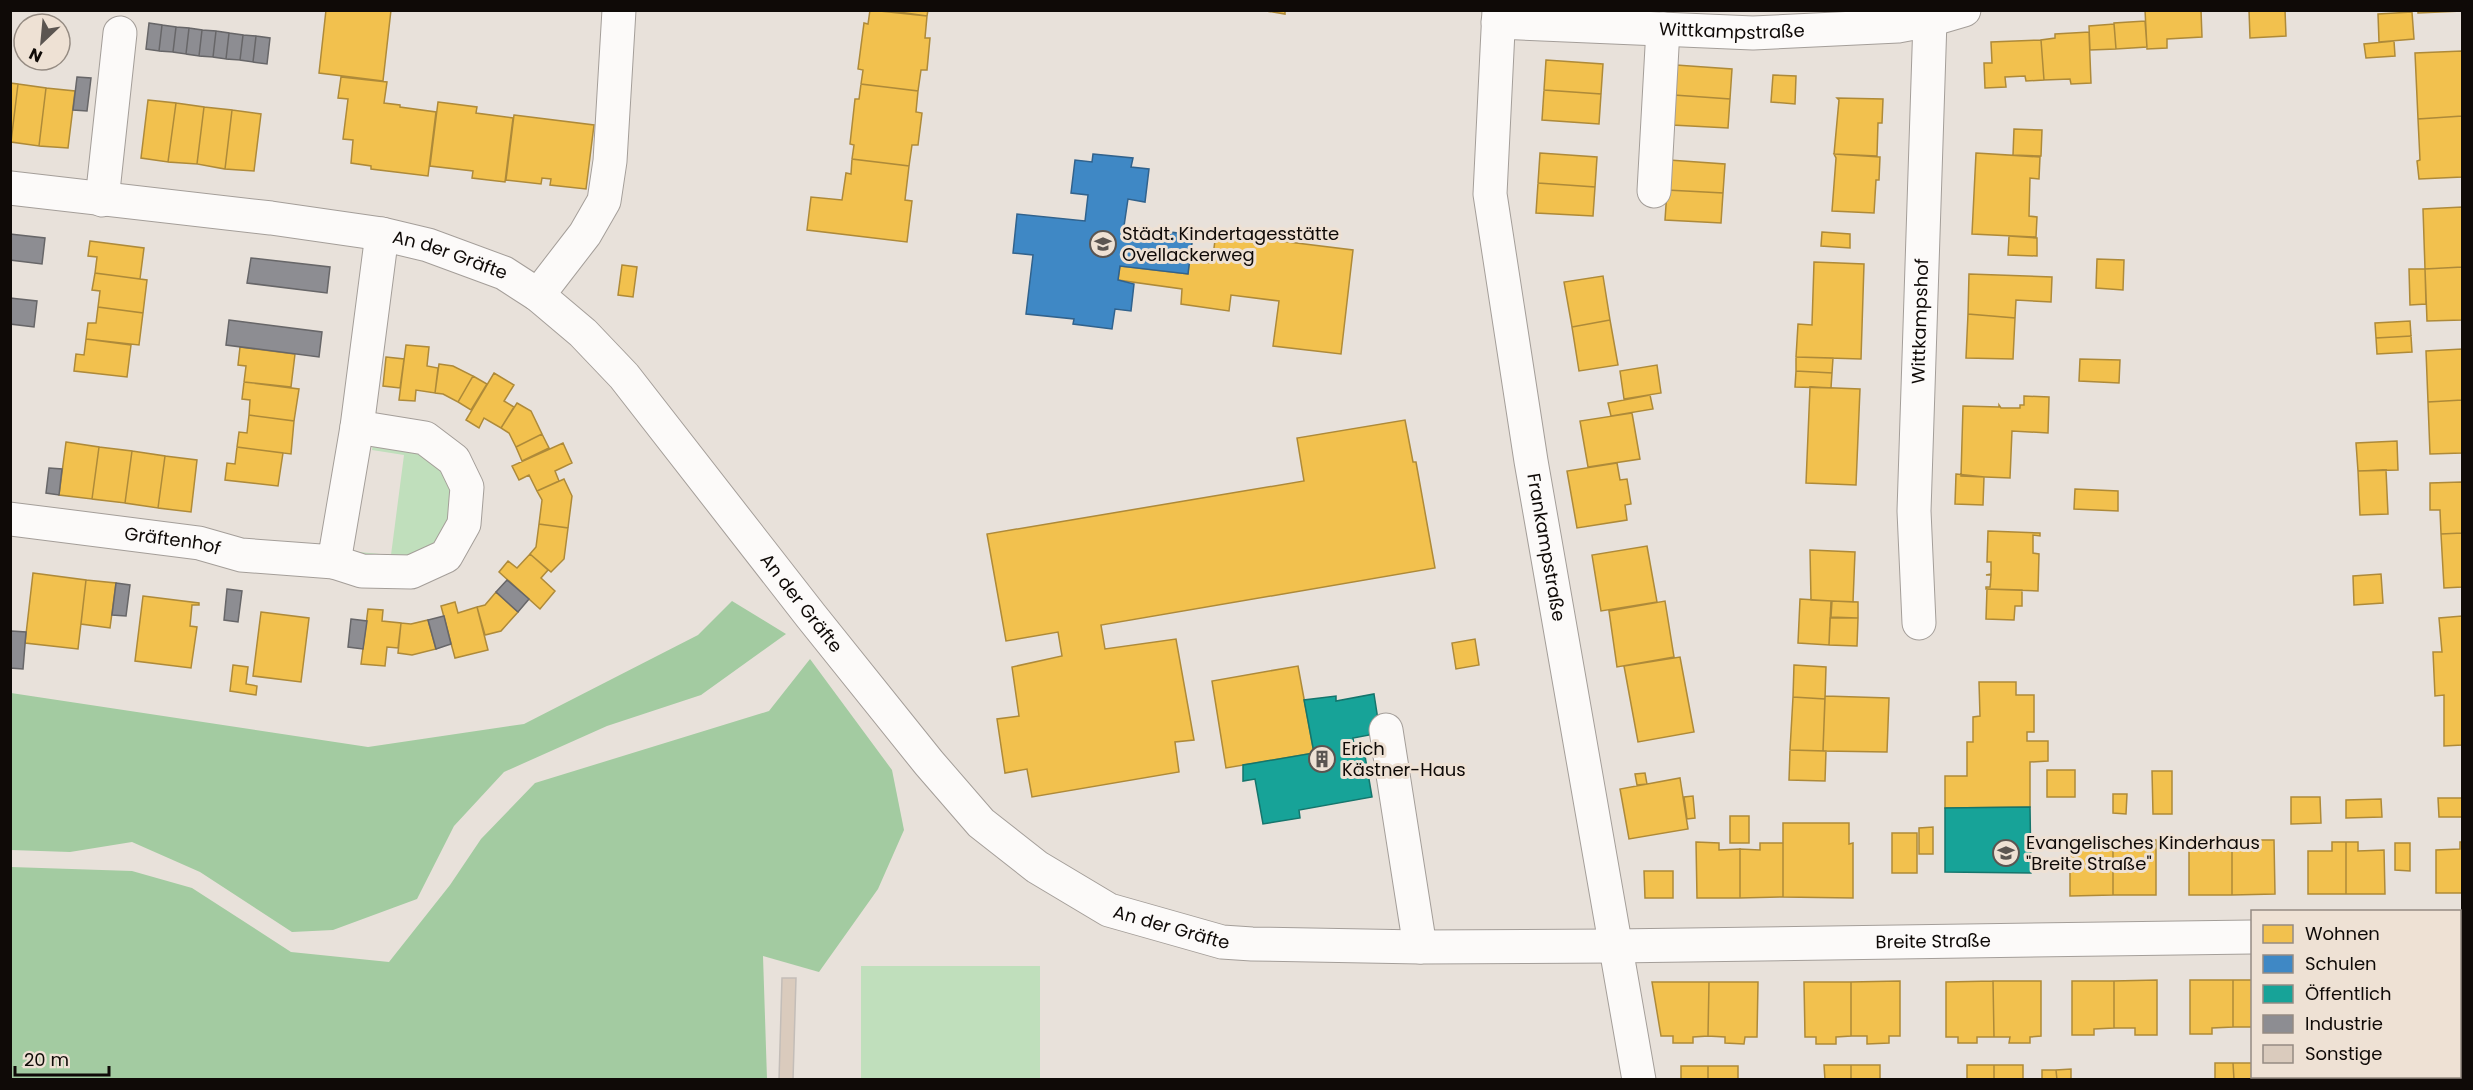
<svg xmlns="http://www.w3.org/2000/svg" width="2473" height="1090" viewBox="0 0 2473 1090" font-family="Poppins,sans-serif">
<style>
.green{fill:#c0dfbc}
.forest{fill:#a3cba1}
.homes{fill:#f2c14e;stroke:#ae8a39;stroke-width:1.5}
.schools{fill:#3f88c5;stroke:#31628c;stroke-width:1.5}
.public{fill:#17a398;stroke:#15756c;stroke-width:1.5}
.industry{fill:#8d8d92;stroke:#676668;stroke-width:1.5}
.building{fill:#dacbbd;stroke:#c3bdb8;stroke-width:1.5}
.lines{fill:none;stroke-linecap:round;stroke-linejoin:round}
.minor-casing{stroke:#a49e99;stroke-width:35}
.minor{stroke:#fcfaf9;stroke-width:33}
.labels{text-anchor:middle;stroke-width:6;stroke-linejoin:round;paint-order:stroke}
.street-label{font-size:18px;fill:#0f0a07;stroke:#eee1d4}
.poi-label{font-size:18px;fill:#0f0a07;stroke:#eee1d4;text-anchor:start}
</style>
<rect width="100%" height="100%" fill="#e8e1da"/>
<path class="green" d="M373 444 411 449 429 458 442 470 454 498 446 534 422 557 359 558V552L391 555 404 455 372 450Z
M861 966H1040V1079H861Z"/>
<path class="forest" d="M732 601 786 634 701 695 607 726 504 772 454 826 417 899 333 930 292 932 200 872 132 842 70 852 11 850V693L368 747 524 724 698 635Z
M810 659 892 770 904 830 878 889 819 972 763 956 767 1079H11V867L132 871 192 888 291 952 389 962 450 885 481 839 535 783 769 711Z"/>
<path class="homes" d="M326 10H391L383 81 319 73Z
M870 10 927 16 925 38H930L927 70H921L918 91 861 84 863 70 858 69 864 23 868 24Z
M885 10H928L927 16Z
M1260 10H1285V14Z
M2145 10H2201L2202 37 2167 39V48L2147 49Z
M2249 10H2285L2286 36 2250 38Z
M2418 10H2462V11L2418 13Z
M2412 12 2414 39 2379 42 2378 14Z
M2145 21 2147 47 2116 49 2114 23Z
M2114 24 2116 49 2090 50 2089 26Z
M2089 32 2091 83 2071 84 2070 79 2044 80 2041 40 2055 38V34Z
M2041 40 2044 80 2026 81 2025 76 2005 77 2006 87 1985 88 1984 63H1992L1991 42Z
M2394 41 2395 56 2366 58 2364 44Z
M2462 51V116L2418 119 2415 53Z
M1546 60 1603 64 1601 94 1544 90Z
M1676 65 1732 69 1730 99 1674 95Z
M1773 75 1796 76 1795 104 1771 102Z
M341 77 387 82 384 103 400 105V107L436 112 428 176 371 169V166L351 163 353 140 343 139 348 99 338 98Z
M10 83 18 84 11 142H10Z
M18 84 46 88 39 146 11 142Z
M861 84 918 91 916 112 922 113 918 145H912L909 166 852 159 854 145 850 144 855 99H859Z
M46 88 75 91 68 148 39 146Z
M1544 90 1601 94 1599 124 1542 120Z
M1674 95 1730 99 1728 128 1672 125Z
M1837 98 1883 99 1882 123H1878L1877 156 1834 154 1839 100Z
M148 100 176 103 168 162 141 158Z
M438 102 477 107 476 113 513 118 505 182 472 178 473 171 430 166Z
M176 103 204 107 197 164 168 162Z
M204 107 232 110 225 169 197 164Z
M232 110 261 114 254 171 225 169Z
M514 115 594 125 586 189 550 185 551 179 542 178 541 184 506 180Z
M2462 116V177L2419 179 2417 161 2420 160 2418 119Z
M2014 129 2042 130 2041 156 2013 155Z
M1540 153 1597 157 1595 187 1538 183Z
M1976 153 2040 157 2039 179 2030 178 2029 216 2037 217 2036 237 1972 234Z
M1834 154 1880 157 1879 180H1876L1874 213 1832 211 1836 158Z
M852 159 909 166 905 200 912 201 907 242 807 230 811 197 842 200 846 173 851 174Z
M1669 160 1725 164 1723 193 1667 190Z
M1538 183 1595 187 1593 216 1536 213Z
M1667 190 1723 193 1721 223 1665 220Z
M2462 207V267L2425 269 2423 209Z
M1822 232 1850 234V248L1821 246Z
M1216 233 1353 250 1341 354 1273 346 1279 301 1231 295 1229 311 1181 304 1182 289 1118 280 1120 266 1188 274 1189 261 1212 263Z
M2009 236 2037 238V256L2008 255Z
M90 241 144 248 140 279 95 273 97 257 88 256Z
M2097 259 2124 260 2123 290 2096 288Z
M1814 262 1864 264 1861 359 1796 357 1798 324 1812 325Z
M622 265 637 267 633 297 618 295Z
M2462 267V320L2427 321 2425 269Z
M2409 269H2425L2426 304 2410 305Z
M95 273 147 280 143 313 98 307 100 291 92 290Z
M1969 274 2052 277 2051 302 2016 300 2015 318 1968 314Z
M1603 276 1610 320 1572 327 1564 282Z
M98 307 143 313 139 345 86 339 88 323H96Z
M1968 314 2015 318 2013 359 1966 358Z
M1610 320 1618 365 1579 371 1572 327Z
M2410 321 2411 336 2376 338 2375 323Z
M2411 336 2412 352 2377 354 2376 338Z
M86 339 131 345 127 377 74 371 76 354 84 355Z
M406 345 429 347 427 366 438 368 435 393 416 390 415 401 399 400Z
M240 347 295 354 291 387 244 382 246 366 238 365Z
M2462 349V400L2428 402 2426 351Z
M386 357 404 359 400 388 383 386Z
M1796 357 1833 358 1832 373 1796 371Z
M2080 359 2120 360 2119 383 2079 381Z
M439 364 453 366 473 376 458 402 443 394 435 393Z
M1657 365 1661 393 1624 399 1620 371Z
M1796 371 1832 373 1831 388 1795 387Z
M494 373 514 385 504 401 514 407 501 428 484 418 479 428 466 420Z
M473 376 487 384 471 410 458 402Z
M244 382 299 389 294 421 249 415 250 400 242 399Z
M1810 387 1860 389 1856 485 1806 483Z
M1650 395 1653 409 1611 416 1608 403Z
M2024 396 2049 397 2048 433 2012 431 2010 478 1961 476 1963 406 1999 407V405L2001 408H2020V405H2024Z
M2462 400V453L2430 454 2428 402Z
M517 403 531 411 542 434 516 447 509 433 501 428Z
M1632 413 1640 459 1588 467 1580 421Z
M249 415 294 421 291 454 237 447 239 432 247 433Z
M1405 420 1413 462H1416L1435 568 1101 625 1105 649 1176 639 1194 740 1175 742 1179 772 1032 797 1027 769 1005 773 997 719 1019 716 1012 667 1062 656 1058 632 1006 641 987 534 1304 481 1297 438Z
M542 434 549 448 522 461 516 447Z
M2397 441 2398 470 2358 471 2356 443Z
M66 442 99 447 92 499 59 495Z
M563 443 572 463 555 471 559 481 537 491 529 475 519 480 512 466Z
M99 447 132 451 125 503 92 499Z
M237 447 283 453 278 486 225 480 227 463 235 464Z
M132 451 165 456 158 508 125 503Z
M165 456 197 460 191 512 158 508Z
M1617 463 1620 480 1627 479 1631 504 1625 505 1627 520 1577 528 1567 471Z
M2386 470 2388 514 2360 515 2358 471Z
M1956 474 1984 477 1983 505 1955 504Z
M564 479 572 496 568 528 539 524 542 500 537 491Z
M2462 482V533L2441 534 2440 510H2430V483Z
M2075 489 2118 491V511L2074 509Z
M539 524 568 528 564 559 551 572 530 554 536 547Z
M1988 531 2040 533V536L2033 535V553L2039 554 2038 591 1986 589V587H1990L1991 575H1986L1991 574V562H1987Z
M2462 533V587L2444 588 2441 534Z
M1647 546 1657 602 1601 611 1592 555Z
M1810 550 1855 552 1853 602 1811 600Z
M530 554 548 570 541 578 555 591 540 609 499 572 508 561 517 568Z
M33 573 86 580 78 649 25 643Z
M2381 574 2383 603 2354 605 2353 576Z
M86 580 116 583 110 628 81 624Z
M1987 589 2022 590V606H2015L2014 620 1986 619Z
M496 592 518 612 501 631 485 635 477 607 485 605Z
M143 596 199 603V605H192L190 626 197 627 191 668 135 661Z
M1800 599 1831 601 1829 645 1798 643Z
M1665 601 1674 657 1617 667 1609 611Z
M1832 601 1858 602V618L1831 617Z
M455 602 458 613 477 607 488 650 455 658 441 606Z
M368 609 383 610 382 621 401 623 398 648 387 647 385 666 361 664Z
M261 612 309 618 301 682 253 676Z
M2462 616V745L2444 746V695L2435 696 2433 652H2442L2439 618Z
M1830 618H1858L1857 646 1829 645Z
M428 620 436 649 412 655 398 653 401 623 411 624Z
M1475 639 1479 665 1456 669 1452 643Z
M1680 657 1694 732 1638 742 1624 666Z
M233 665 248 667 246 684 257 686 256 695 230 691Z
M1794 665 1826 667 1825 699 1793 697Z
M1298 666 1314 753 1226 768 1212 681Z
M1979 682H2016V695H2034V732H2027V741H2048V761L2030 762V807L1945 808V776H1967V742H1973V717L1980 716Z
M1825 696 1889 698 1887 752 1823 751Z
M1793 697 1825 699 1823 751 1790 750Z
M1790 750 1826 751 1825 781 1789 780Z
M2047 770H2075V797H2047Z
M2152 771H2172V814H2153Z
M1645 773 1647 784 1637 785 1635 774Z
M1680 778 1688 829 1629 839 1620 789Z
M2113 794H2127L2126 814 2113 813Z
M1693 796 1695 818 1687 819 1684 797Z
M2291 797H2320L2321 823 2291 824Z
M2438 798H2462V817H2439Z
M2381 799 2382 817 2346 818V800Z
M1730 816H1749V843H1730Z
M1783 823H1849V844L1853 843V898L1783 897Z
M1933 827V854H1919V828Z
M1892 833H1917V873H1892Z
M2070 840H2093V847H2113V895L2070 896Z
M2134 840H2156V895H2113V847H2133Z
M2189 840H2212V847H2232V895H2189Z
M2252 840H2274L2275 894 2232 895V847H2252Z
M1696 842 1719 843V850L1740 849V898H1697Z
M2332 842H2346V894H2308V851H2332Z
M2346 842H2358V851L2384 850 2385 894H2346Z
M2460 842H2462V893H2436V850L2460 849Z
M1760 843H1783V897L1740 898V849L1760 850Z
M2395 843H2410V871L2395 870Z
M1644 871H1673V898H1645Z
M2460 978H2462V1029L2461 1022H2460Z
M2157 980V1035H2135V1028H2114V981Z
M2190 980H2233V1027L2212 1028V1034H2190Z
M2233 980H2252V1027H2233Z
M1900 981V1036H1889V1043L1867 1044V1036H1851V982Z
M1993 981H2041V1036L2030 1037V1043H2009L2010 1037H1994Z
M1993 981 1994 1037H1977V1043H1958V1037H1946V982Z
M2072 981H2114V1028L2094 1029V1035H2072Z
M1652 982H1709L1708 1036 1693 1037V1043H1673V1036H1661Z
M1709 982H1758L1757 1037H1745L1744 1044 1725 1043V1037L1708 1036Z
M1804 982H1851V1036L1836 1037V1044H1816V1037H1805Z
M2215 1063H2233L2234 1080H2215Z
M2233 1063H2252V1080H2234Z
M1824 1065H1851V1080H1825Z
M1851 1065H1880V1080H1851Z
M1967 1065H1994V1080H1967Z
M1994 1065H2023V1080H1994Z
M1681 1066H1708V1080H1681Z
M1708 1066H1738V1080H1708Z
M2071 1069V1080H2057L2056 1070Z
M2042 1070H2056L2057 1080H2042Z"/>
<path class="schools" d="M1093 154 1133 158 1131 167 1149 169 1145 202 1128 199 1124 226 1193 235 1188 274 1120 266 1118 280 1134 284 1131 311 1115 309 1112 329 1073 324 1074 319 1026 314 1033 255 1013 253 1017 214 1085 221 1088 195 1071 193 1075 160 1092 162Z"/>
<path class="public" d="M1374 694 1380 733 1353 738 1355 752 1364 750 1372 797 1299 810 1300 818 1263 824 1255 779 1243 781V765L1314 753 1304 700 1336 696V701Z
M2030 807 2031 873 1945 872V808Z"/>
<path class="industry" d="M149 23 162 25 159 51 146 49Z
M162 25 176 27 173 52 159 51Z
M176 27 189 28 186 54 173 52Z
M189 28 202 30 199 56 186 54Z
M202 30 216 31 213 57 199 56Z
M216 31 229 33 226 59 213 57Z
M229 33 243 35 240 60 226 59Z
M243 35 256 36 253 62 240 60Z
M256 36 270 38 267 64 253 62Z
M77 77 91 78 87 111 73 110Z
M10 234 45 238 42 264 10 260Z
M251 258 330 267 327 293 247 283Z
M10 298 37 301 34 327 10 324Z
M229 320 322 332 319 357 226 345Z
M49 468 62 469 59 495 46 493Z
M507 580 529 599 518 612 496 592Z
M116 583 130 585 126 616 112 615Z
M227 589 242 591 238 622 224 620Z
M444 616 451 644 436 649 428 620Z
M351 619 367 621 363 649 348 647Z
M11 631 26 632 23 669 10 668Z"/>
<path class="building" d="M782 978H796L793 1080H779Z"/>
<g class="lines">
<defs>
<g id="minor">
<path id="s1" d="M1499 10 1490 194 1531 461 1639 1080"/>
<path id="s2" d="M1498 22 1753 33 1898 26 1930 20 1964 10"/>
<path id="s3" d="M10 188 271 218 382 234 428 245 504 273 538 295 583 333 624 376 811 616 929 763 981 823 1037 867 1109 910 1222 942 1252 944 1420 947 1614 946 2252 937"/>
<path d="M1654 191 1663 29"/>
<path d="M102 200 120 33"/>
<path d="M538 295 585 234 604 201 610 161 619 10"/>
<path id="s4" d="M10 519 199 543 241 555 334 562 357 427 382 234"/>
<path d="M334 562 362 571 411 572 446 556 464 524 467 487 454 460 425 438 357 427"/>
<path id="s5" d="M1919 623 1914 511 1930 20"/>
<path d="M1386 730 1420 947"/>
<path d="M2460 934H2462"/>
</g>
</defs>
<use href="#minor" class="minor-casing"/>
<use href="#minor" class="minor"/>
</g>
<defs>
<symbol id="school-ring" viewBox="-11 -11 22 22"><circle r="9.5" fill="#eee1d4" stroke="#5b5551" stroke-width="1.5"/><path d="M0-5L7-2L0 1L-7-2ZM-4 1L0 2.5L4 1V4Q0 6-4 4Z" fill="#5b5551"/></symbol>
<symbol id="building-ring" viewBox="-11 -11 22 22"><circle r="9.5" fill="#eee1d4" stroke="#5b5551" stroke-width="1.5"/><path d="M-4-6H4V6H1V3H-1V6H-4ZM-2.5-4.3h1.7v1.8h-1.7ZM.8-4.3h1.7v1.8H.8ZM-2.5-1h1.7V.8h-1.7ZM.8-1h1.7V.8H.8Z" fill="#5b5551"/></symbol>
</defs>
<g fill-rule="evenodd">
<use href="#school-ring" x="1088" y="229" width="30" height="30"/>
<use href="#building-ring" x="1307" y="744" width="30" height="30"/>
<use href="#school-ring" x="1991" y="838" width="30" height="30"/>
</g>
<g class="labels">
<g class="street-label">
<text dy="6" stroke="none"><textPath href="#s2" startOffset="234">Wittkampstraße</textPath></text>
<text dy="6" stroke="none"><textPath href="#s3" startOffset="446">An der Gräfte</textPath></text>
<text dy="6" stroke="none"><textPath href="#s5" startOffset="302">Wittkampshof</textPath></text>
<text dy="6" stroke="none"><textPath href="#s4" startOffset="164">Gräftenhof</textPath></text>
<text dy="6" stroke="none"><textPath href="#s1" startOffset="542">Frankampstraße</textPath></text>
<text dy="6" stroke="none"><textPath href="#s3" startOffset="950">An der Gräfte</textPath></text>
<text dy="6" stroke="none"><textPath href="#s3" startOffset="1454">An der Gräfte</textPath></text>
<text dy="6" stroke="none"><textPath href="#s3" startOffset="2218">Breite Straße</textPath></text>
</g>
<g class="poi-label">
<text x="1122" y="240">Städt. Kindertagesstätte<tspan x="1122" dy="21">Ovellackerweg</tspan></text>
<text x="1342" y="755">Erich<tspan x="1342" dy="21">Kästner-Haus</tspan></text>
<text x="2026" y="849">Evangelisches Kinderhaus<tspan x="2026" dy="21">"Breite Straße"</tspan></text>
</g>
</g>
<rect width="2473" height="1090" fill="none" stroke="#0f0a07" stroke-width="24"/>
<rect x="2251" y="910" width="210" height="168" fill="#eee1d4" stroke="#958b82" stroke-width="1.5"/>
<rect x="2263" y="925" width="30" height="18" fill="#f2c14e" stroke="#958b82" stroke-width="1.5"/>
<text x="2305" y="940" font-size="18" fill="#0f0a07">Wohnen</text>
<rect x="2263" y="955" width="30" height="18" fill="#3f88c5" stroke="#958b82" stroke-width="1.5"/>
<text x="2305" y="970" font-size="18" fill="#0f0a07">Schulen</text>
<rect x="2263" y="985" width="30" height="18" fill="#17a398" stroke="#958b82" stroke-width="1.5"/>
<text x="2305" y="1000" font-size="18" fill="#0f0a07">Öffentlich</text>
<rect x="2263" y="1015" width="30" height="18" fill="#8d8d92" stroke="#958b82" stroke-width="1.5"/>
<text x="2305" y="1030" font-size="18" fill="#0f0a07">Industrie</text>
<rect x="2263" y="1045" width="30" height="18" fill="#dacbbd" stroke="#958b82" stroke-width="1.5"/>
<text x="2305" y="1060" font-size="18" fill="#0f0a07">Sonstige</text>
<g transform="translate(42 42) rotate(206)"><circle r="28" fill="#eee1d4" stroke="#958b82" stroke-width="1.5"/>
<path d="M0-4.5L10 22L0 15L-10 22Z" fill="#5b5551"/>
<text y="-9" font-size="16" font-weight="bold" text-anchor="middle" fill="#0f0a07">N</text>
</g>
<path d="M15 1066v9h94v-9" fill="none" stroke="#0f0a07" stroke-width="3"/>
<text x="24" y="1066" font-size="18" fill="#0f0a07" stroke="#eee1d4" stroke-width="4.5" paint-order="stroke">20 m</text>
</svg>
